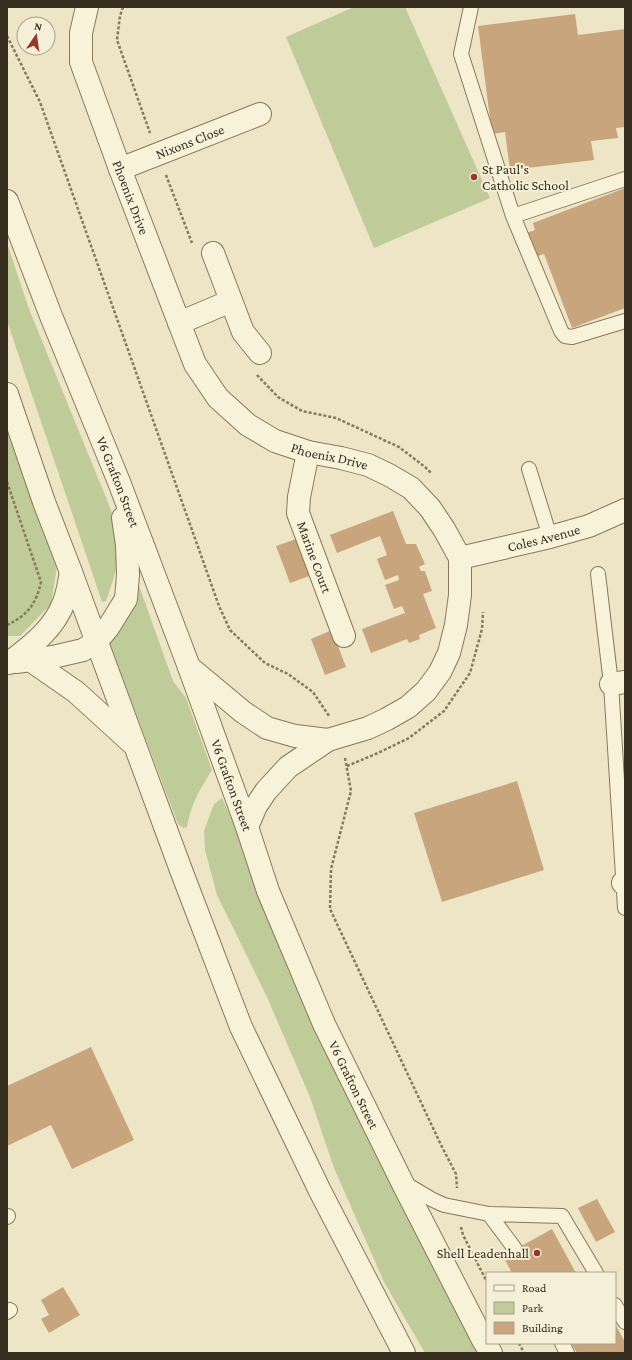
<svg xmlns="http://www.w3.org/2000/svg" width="632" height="1360" viewBox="0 0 632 1360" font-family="'Crimson Pro',serif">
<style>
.green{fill:#c0cb9a}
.building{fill:#c9a57e}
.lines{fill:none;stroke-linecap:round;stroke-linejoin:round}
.service-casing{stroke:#88785d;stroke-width:16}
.minor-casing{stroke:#88785d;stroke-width:24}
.tertiary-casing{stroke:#88785d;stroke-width:24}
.path{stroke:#88785d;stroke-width:2.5;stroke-dasharray:3 2;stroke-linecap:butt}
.service{stroke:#f8f2d9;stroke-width:14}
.minor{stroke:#f8f2d9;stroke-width:22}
.tertiary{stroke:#f8f2d9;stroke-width:22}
.poi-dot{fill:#94382f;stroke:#f4efd6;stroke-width:1.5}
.labels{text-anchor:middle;stroke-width:4;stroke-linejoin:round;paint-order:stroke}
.street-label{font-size:14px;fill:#382e20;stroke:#f4efd6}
.poi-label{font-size:14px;fill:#382e20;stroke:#f4efd6;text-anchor:start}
</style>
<rect width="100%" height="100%" fill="#ede5c6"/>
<path class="green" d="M354 7H405L490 198 374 248 286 37Z
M7 243 29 309 109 505C112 514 119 528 119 537 121 559 113 581 106 601L102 602 7 321Z
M7 411 57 567 51 604 20 636H7Z
M136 577 173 681 186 698 212 770C199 791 192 802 187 827L183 828 178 824 109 642Z
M222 798 239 835 483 1353H425L384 1282 334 1168 310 1097 267 997 217 895 205 850 204 831 214 804Z"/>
<path class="building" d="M575 14 578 35 625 29V127L616 128 618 138 591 141 594 160 510 170 505 132 492 134 478 26Z
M625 188V308L572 328 544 254 535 257 526 233 535 230 533 223Z
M393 511 406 544H416L425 564 419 567 421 571H425L432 591 423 594 436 628 419 635 420 639 409 643 407 639 371 653 362 629 405 613 402 606 394 609 385 585 399 580 398 575 385 580 377 559 387 555 380 536 337 553 330 535Z
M299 538 312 575 290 583 276 546Z
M332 630 346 667 325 675 311 639Z
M517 781 544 870 442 902 414 813Z
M91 1047 134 1140 72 1169 51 1125 7 1146V1086Z
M597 1199 615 1232 596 1242 578 1208Z
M552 1229 576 1273H512L503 1256Z
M63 1287 80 1315 49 1333 41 1319 49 1315 41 1300Z
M615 1324 625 1342V1353H577L571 1343H615Z"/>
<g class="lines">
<defs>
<path id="service" d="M471 7 461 54 513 216 561 331 565 336 572 337 625 321
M513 216 625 179
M529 469 550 537
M598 574 611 684 625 908
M404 1183 431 1199 444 1205 489 1214 515 1249
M489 1214 562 1216 596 1273
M7 1217 8 1216
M615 1305 625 1322
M7 1312 10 1310
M562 1343 567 1353"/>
<g id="minor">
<path id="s1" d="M87 7 81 33V62L120 169 195 364 218 398 248 425 275 441 308 452 341 458 368 465 389 475 411 488 430 508 444 529 460 558V595L456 625 449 653 440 672 426 691 408 707 387 719 368 728 328 740 288 767 266 791 256 806 247 827"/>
<path id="s2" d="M120 169 260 114"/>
<path d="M213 253 243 332 260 353"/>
<path d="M179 323 231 301"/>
<path id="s3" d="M308 452 299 497 298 513 344 636"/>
<path id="s4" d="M460 558 550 537 589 526 625 510"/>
<path d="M16 662 53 657 83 650 97 641"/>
<path d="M9 663C31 646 54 629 64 602 68 592 69 582 71 572"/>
<path d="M189 667 243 712 267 728 295 736 328 740"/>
<path d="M611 684 625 682"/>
<path d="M623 883H625"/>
</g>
<g id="tertiary">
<path id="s5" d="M7 201 51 316 119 482 189 667 247 827 268 891 324 1024 402 1182 483 1340 491 1353"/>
<path d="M7 394 44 502 71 572 181 870 241 1027 320 1191 404 1353"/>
<path d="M97 641 108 628 126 599 128 575 127 545 123 518"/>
<path d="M30 660 76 692 132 743"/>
</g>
</defs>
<use href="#service" class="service-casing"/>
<use href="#minor" class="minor-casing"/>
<use href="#tertiary" class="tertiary-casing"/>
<path class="path" d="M123 7 120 16 117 40 150 133
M7 36 40 102 219 606 230 630 265 663 288 674 313 692 329 716
M166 175 192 243
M257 375 278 397 302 411 336 418 399 447 425 467 432 474
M7 482 41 582C36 604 28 615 7 625
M345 758 351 791 331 869 330 909 441 1145 456 1174 457 1188
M347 766 378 753 409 738 444 711 470 673 482 629 483 612
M461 1227 463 1235 487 1282
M519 1343 524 1353"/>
<use href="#service" class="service"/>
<use href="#minor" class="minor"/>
<use href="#tertiary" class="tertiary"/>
</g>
<g class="poi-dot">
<circle cx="474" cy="177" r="4"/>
<circle cx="537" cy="1253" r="4"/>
</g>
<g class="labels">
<g class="street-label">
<text dy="5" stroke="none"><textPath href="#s2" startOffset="75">Nixons Close</textPath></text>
<text dy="5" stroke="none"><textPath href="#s1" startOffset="200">Phoenix Drive</textPath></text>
<text dy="5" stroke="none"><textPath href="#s1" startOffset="548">Phoenix Drive</textPath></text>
<text dy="5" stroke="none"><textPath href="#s5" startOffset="302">V6 Grafton Street</textPath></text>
<text dy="5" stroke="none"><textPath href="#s4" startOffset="86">Coles Avenue</textPath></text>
<text dy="5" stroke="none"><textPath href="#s3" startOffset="109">Marine Court</textPath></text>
<text dy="5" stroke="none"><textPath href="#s5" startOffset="626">V6 Grafton Street</textPath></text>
<text dy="5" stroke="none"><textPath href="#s5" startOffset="950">V6 Grafton Street</textPath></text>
</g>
<g class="poi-label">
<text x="482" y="174">St Paul's<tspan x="482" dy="16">Catholic School</tspan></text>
<text x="529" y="1258" text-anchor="end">Shell Leadenhall</text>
</g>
</g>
<rect width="632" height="1360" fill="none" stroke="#382e20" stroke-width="16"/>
<rect x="486" y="1272" width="130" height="72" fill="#f4efd6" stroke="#a9a28d"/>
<rect x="494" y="1285" width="20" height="6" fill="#f8f2d9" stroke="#a9a28d"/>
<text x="522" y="1292" font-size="12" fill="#382e20">Road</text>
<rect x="494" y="1302" width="20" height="12" fill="#c0cb9a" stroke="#a9a28d"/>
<text x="522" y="1312" font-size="12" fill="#382e20">Park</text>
<rect x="494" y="1322" width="20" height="12" fill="#c9a57e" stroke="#a9a28d"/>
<text x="522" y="1332" font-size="12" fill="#382e20">Building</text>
<g transform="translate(36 36) rotate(13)"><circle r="19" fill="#f4efd6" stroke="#a9a28d"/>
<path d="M0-3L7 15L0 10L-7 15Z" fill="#94382f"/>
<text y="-6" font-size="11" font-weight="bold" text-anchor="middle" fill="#382e20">N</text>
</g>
</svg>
